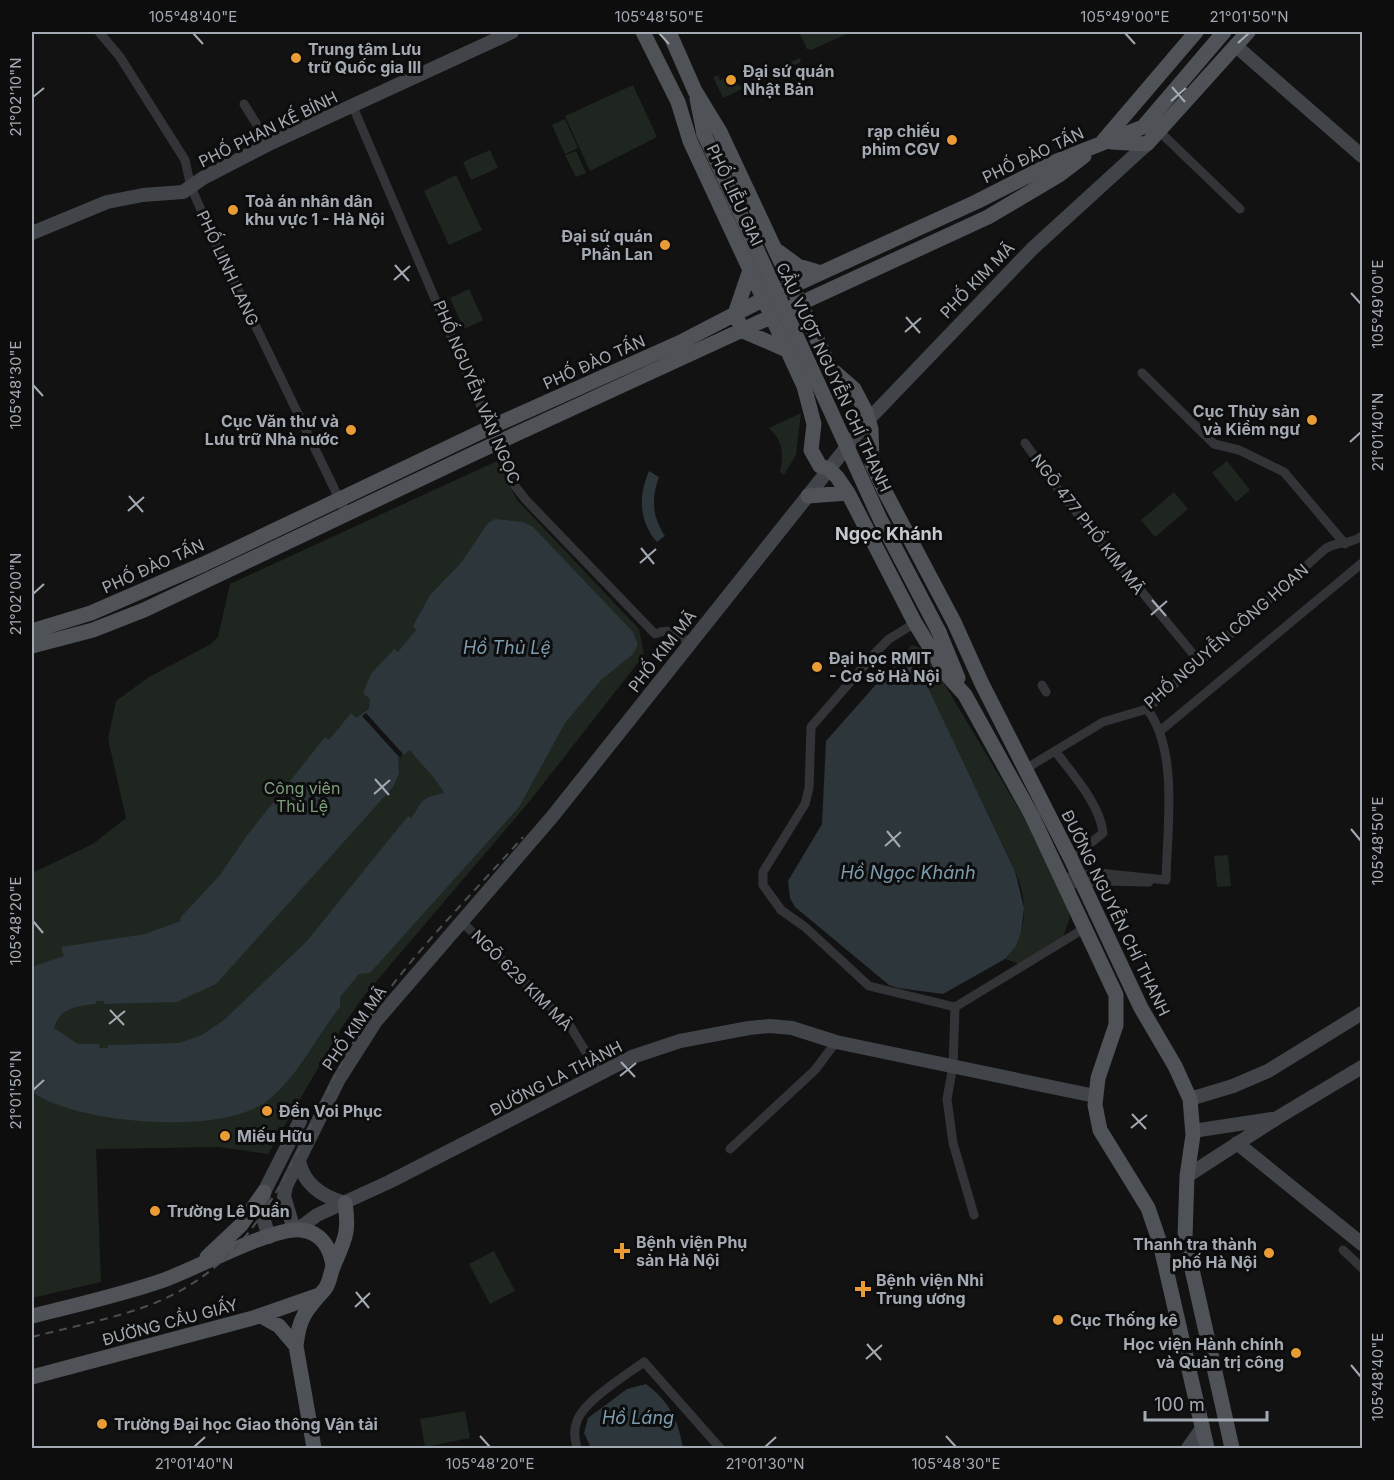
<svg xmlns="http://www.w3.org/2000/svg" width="1394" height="1480" viewBox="0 0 1394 1480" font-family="Inter,sans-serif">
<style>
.green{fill:#1e261f}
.water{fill:#2c363b;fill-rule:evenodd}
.pier{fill:#121213}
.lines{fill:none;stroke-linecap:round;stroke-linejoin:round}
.street{stroke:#333438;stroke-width:9}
.secondary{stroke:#414448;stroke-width:14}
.primary{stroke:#4f5257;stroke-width:15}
.rail{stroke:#4a4d51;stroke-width:2;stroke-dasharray:8 6;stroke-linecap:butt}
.primary-bridge{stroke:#4f5257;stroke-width:15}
.ticks{fill:none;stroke:#a4aab3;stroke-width:2}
.poi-dot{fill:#e99b35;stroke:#0d0d0e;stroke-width:2}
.labels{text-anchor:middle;stroke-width:6;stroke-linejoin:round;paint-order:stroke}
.poi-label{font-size:16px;font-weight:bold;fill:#a4aab3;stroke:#0d0d0e;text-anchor:start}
.street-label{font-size:16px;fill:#a4aab3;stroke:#0d0d0e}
.park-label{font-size:16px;fill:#7d9e7c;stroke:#0d0d0e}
.neighbourhood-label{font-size:18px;font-weight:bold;fill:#c5c9d0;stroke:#0d0d0e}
.water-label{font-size:18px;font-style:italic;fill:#7c9bad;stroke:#0d0d0e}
.neatline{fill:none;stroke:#a4aab3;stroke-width:2}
.ticks-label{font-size:15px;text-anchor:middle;fill:#a4aab3}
</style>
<rect width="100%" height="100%" fill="#121213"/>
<path class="green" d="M799 32H851L811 50 807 49Z
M800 58 801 62 723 98 713 77 718 75 720 80 731 76 739 86Z
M633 85 657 137 590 171 565 116Z
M565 119 578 148 565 154 552 125Z
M490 150 498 168 471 180 463 162Z
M576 151 586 173 576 177 565 155Z
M456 175 482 230 449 245 424 191Z
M469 289 483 320 464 329 450 298Z
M801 413 796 455 784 475 780 472C784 454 783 441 769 428Z
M497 461 517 500 639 629 644 655 529 802 363 997 342 1027 268 1154 219 1147 96 1149 101 1282 32 1298V873L93 844 126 818 108 739 116 701 149 677 211 644 218 637 230 584Z
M1227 461 1250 490 1236 502 1212 473Z
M1174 492 1188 509 1155 537 1141 520Z
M912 645 922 649 929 658 1026 821 1066 901 1070 917 1061 943 1026 966 1005 959C1018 944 1024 929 1024 909 1024 883 1009 858 998 835 970 775 938 717 905 659L897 661Z
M1228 855 1231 886 1217 887 1214 856Z
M494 1251 515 1291 490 1304 469 1264Z
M465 1411 470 1438 425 1447 420 1419Z"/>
<path class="water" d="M649 471 659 477C651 499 652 516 665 536L657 542C639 522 638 495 649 471Z
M495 519 523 522 533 527 633 632 638 645 633 654 601 680 565 723 519 807 370 973 359 974 340 997V1007C316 1037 298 1077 267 1101 221 1136 77 1124 32 1092V967L64 956 61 947 145 934 181 921 180 918 220 875 248 834 325 737 329 740 351 713 356 718 369 709 370 699 363 693 371 674 394 649 398 652 416 630 413 626 430 595 461 563 488 523ZM410 750C421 765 435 776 444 793 418 798 423 803 411 818L408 816 307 941 224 1020 202 1035 179 1043 108 1045V1048H100L99 1044H78L54 1028C59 1008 77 1006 96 1004V1001H104V1004L177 1002 216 984 393 787 399 773 398 759Z
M905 659 917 665 1015 871 1024 908 1021 932 1016 946 1005 959 943 994 898 988 889 985 795 907 790 898 788 881 822 824 826 741 887 672 897 661Z
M646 1384C670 1402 678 1420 683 1448H591L584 1433 588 1418 627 1389Z"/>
<path class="pier" d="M366 713 403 754 400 758 362 716Z"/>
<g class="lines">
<path class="street" d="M99 32 120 57 185 160 191 187 215 242 346 513
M244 104 269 144
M353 107 515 486 526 500 655 634C671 627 678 634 691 644
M1160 132 1240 209
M1142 373 1214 444 1239 450 1284 472 1345 544
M1025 443 1063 496 1198 660
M915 623 889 639 877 651 811 727 809 788 805 804 763 872V885L781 910 805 927 869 986 955 1007 1085 928
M1042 685 1046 692
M1147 709C1179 750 1167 830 1166 880
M1160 731 1362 563
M1056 752C1073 775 1100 804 1103 833L1071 859
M1025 771 1035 763 1103 722 1147 709 1325 549C1337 541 1350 545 1362 536
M1062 878 1099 873 1166 880
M1065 885 1100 881 1149 882
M461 921 570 1026 598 1072
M955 1007 953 1066 947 1099 953 1143 974 1215
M730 1149 815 1070 836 1042
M1343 1250 1362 1268
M577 1448C575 1439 573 1431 577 1421 584 1401 626 1375 644 1362L720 1448"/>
<path class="secondary" d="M1236 46 1362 156
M32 233 107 202 143 195 183 192 203 178 269 144 512 32
M1190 1099 1233 1086 1268 1071 1362 1013
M1193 1131 1272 1119
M1237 1143 1362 1244
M299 1161C304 1185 323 1197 345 1203
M1187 1176 1277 1118 1362 1067
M294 1230 284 1196 286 1186 339 1079 376 1021 552 817 869 419 1032 249 1147 144
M297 1230 317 1215 389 1182 632 1057 680 1041 749 1028 770 1026 792 1028 836 1042 1095 1096
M269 1237 262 1214 264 1192 300 1121
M1188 1448 1203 1427"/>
<path class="primary" d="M643 32 678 102 690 141 804 386 814 424 811 450 820 466 829 469 837 477 848 493 915 623 947 675 965 695 1032 816 1116 995V1025L1098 1078 1095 1105 1100 1130 1148 1208 1160 1243 1207 1448
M669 32 695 91 720 132 831 369 854 389 866 412 871 429 872 464 883 488 954 622 982 684 1071 859 1141 1008 1175 1066 1190 1099 1193 1135 1187 1176 1185 1238 1232 1448
M697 99 704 134
M1103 141 1196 32
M1111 142 1147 144 1248 32
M779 252 798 266 821 273
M750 270 735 314 743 331 787 350
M808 496 848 493
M32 631 91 613 204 564 489 428 683 341 764 299 976 202 1057 161 1143 127 1224 32
M939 632 958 678
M32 646 93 630 144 610 475 453 988 217 1059 175 1084 156
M207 1257 241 1225 264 1192
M32 1316C76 1305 121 1295 164 1280 195 1269 272 1227 301 1230 321 1232 331 1248 333 1267
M261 1316 279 1326 296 1346 314 1448
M296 1346C299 1317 306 1310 325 1289 330 1282 330 1275 333 1267 344 1241 350 1233 345 1203
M32 1377 253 1318 316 1296"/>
<path class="rail" d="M32 1337C71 1327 112 1319 150 1305 278 1255 296 1132 362 1028 407 958 468 899 523 837"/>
<path class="primary-bridge" d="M704 134 880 519 939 632"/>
</g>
<path class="ticks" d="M193 33 203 44M659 33 669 44M1125 33 1135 44M1238 43 1249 33M1172 87 1185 102M33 97 44 88M1171 101 1186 88M395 265 409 281M394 280 410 266M1351 293 1361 304M906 317 920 333M905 332 921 318M33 385 43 396M1350 442 1361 432M129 496 143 512M128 511 144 497M641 548 654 564M640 563 656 549M33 594 44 584M1152 600 1166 616M1151 615 1167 601M375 779 389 795M374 794 390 780M1351 829 1361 841M887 831 900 847M885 846 901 832M33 921 43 933M110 1010 124 1025M109 1024 125 1011M621 1062 635 1077M620 1076 636 1063M33 1090 44 1080M1132 1114 1146 1129M1131 1128 1147 1115M356 1292 369 1308M355 1307 370 1293M867 1344 881 1360M866 1359 882 1345M1351 1365 1361 1377M480 1436 490 1447M946 1436 956 1447M194 1447 205 1437M765 1447 776 1437"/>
<g class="poi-dot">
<circle cx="296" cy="58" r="6"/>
<circle cx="731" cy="80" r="6"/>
<circle cx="952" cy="140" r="6"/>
<circle cx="233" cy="210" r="6"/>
<circle cx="665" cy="245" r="6"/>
<circle cx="1312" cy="420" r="6"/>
<circle cx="351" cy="430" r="6"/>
<circle cx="817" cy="667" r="6"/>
<circle cx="267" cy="1111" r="6"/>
<circle cx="225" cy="1136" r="6"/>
<circle cx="155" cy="1211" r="6"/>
<path d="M619 1242h6v6h6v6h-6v6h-6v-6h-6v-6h6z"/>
<circle cx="1269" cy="1253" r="6"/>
<path d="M860 1280h6v6h6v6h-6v6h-6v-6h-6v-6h6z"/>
<circle cx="1058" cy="1320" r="6"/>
<circle cx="1296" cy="1353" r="6"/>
<circle cx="102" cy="1424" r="6"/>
</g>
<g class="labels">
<g class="poi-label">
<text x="308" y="55">Trung tâm Lưu<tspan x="308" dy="18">trữ Quốc gia III</tspan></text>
<text x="743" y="77">Đại sứ quán<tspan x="743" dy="18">Nhật Bản</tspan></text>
<text x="940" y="137" text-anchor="end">rạp chiếu<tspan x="940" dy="18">phim CGV</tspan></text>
<text x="245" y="207">Toà án nhân dân<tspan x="245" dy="18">khu vực 1 - Hà Nội</tspan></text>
<text x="653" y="242" text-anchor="end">Đại sứ quán<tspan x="653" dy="18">Phần Lan</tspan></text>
<text x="1300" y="417" text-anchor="end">Cục Thủy sản<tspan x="1300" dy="18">và Kiểm ngư</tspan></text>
<text x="339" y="427" text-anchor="end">Cục Văn thư và<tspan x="339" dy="18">Lưu trữ Nhà nước</tspan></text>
<text x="829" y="664">Đại học RMIT<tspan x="829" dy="18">- Cơ sở Hà Nội</tspan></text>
<text x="279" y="1117">Đền Voi Phục</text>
<text x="237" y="1142">Miếu Hữu</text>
<text x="167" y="1217">Trường Lê Duẩn</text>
<text x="636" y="1248">Bệnh viện Phụ<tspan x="636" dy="18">sản Hà Nội</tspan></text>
<text x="1257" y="1250" text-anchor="end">Thanh tra thành<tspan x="1257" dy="18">phố Hà Nội</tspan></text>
<text x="876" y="1286">Bệnh viện Nhi<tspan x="876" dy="18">Trung ương</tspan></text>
<text x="1070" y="1326">Cục Thống kê</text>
<text x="1284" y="1350" text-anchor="end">Học viện Hành chính<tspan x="1284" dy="18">và Quản trị công</tspan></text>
<text x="114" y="1430">Trường Đại học Giao thông Vận tải</text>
</g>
<g class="street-label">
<text transform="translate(268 129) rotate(-26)" y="6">PHỐ PHAN KẾ BÍNH</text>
<text transform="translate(1033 155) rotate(-25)" y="6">PHỐ ĐÀO TẤN</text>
<text transform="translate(735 195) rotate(65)" y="6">PHỐ LIỄU GIAI</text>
<text transform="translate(228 268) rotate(65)" y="6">PHỐ LINH LANG</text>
<text transform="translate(977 280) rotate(-46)" y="6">PHỐ KIM MÃ</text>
<text transform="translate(594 362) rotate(-24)" y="6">PHỐ ĐÀO TẤN</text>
<text transform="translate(834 377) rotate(65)" y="6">CẦU VƯỢT NGUYỄN CHÍ THANH</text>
<text transform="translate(477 392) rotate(67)" y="6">PHỐ NGUYỄN VĂN NGỌC</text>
<text transform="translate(1088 524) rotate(52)" y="6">NGÕ 477 PHỐ KIM MÃ</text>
<text transform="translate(153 566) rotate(-24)" y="6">PHỐ ĐÀO TẤN</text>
<text transform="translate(1226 636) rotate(-41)" y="6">PHỐ NGUYỄN CÔNG HOAN</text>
<text transform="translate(662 651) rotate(-52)" y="6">PHỐ KIM MÃ</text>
<text transform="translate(1116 913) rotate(64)" y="6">ĐƯỜNG NGUYỄN CHÍ THANH</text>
<text transform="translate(522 980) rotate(45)" y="6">NGÕ 629 KIM MÃ</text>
<text transform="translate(354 1028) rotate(-55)" y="6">PHỐ KIM MÃ</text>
<text transform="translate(556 1078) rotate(-27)" y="6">ĐƯỜNG LA THÀNH</text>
<text transform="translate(170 1322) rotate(-15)" y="6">ĐƯỜNG CẦU GIẤY</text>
</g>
<g class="park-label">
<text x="302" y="794">Công viên<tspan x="302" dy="18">Thủ Lệ</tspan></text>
</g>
<g class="neighbourhood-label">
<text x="889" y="540">Ngọc Khánh</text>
</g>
<g class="water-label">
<text x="507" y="654">Hồ Thủ Lệ</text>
<text x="908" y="879">Hồ Ngọc Khánh</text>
<text x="638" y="1424">Hồ Láng</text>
</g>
</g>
<rect width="1394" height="1480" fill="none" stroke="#0d0d0e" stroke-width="66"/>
<path d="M1145 1411v9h122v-9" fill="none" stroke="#a4aab3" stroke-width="3"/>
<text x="1154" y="1411" font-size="18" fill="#a4aab3" stroke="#0d0d0e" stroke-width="4.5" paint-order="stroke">100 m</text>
<rect x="33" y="33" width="1328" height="1414" class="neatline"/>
<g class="ticks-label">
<text x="193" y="22">105°48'40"E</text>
<text x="659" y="22">105°48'50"E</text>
<text x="1125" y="22">105°49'00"E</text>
<text x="1249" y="22">21°01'50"N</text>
<text transform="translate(16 97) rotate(-90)" y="5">21°02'10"N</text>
<text transform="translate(1378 304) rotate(-90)" y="5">105°49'00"E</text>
<text transform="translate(16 385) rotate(-90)" y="5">105°48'30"E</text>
<text transform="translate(1378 432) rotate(-90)" y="5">21°01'40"N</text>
<text transform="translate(16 594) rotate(-90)" y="5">21°02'00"N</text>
<text transform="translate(1378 841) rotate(-90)" y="5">105°48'50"E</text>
<text transform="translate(16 921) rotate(-90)" y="5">105°48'20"E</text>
<text transform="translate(16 1090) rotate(-90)" y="5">21°01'50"N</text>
<text transform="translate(1378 1377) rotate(-90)" y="5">105°48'40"E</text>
<text x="194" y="1469">21°01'40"N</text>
<text x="490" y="1469">105°48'20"E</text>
<text x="765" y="1469">21°01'30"N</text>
<text x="956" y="1469">105°48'30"E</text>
</g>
</svg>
